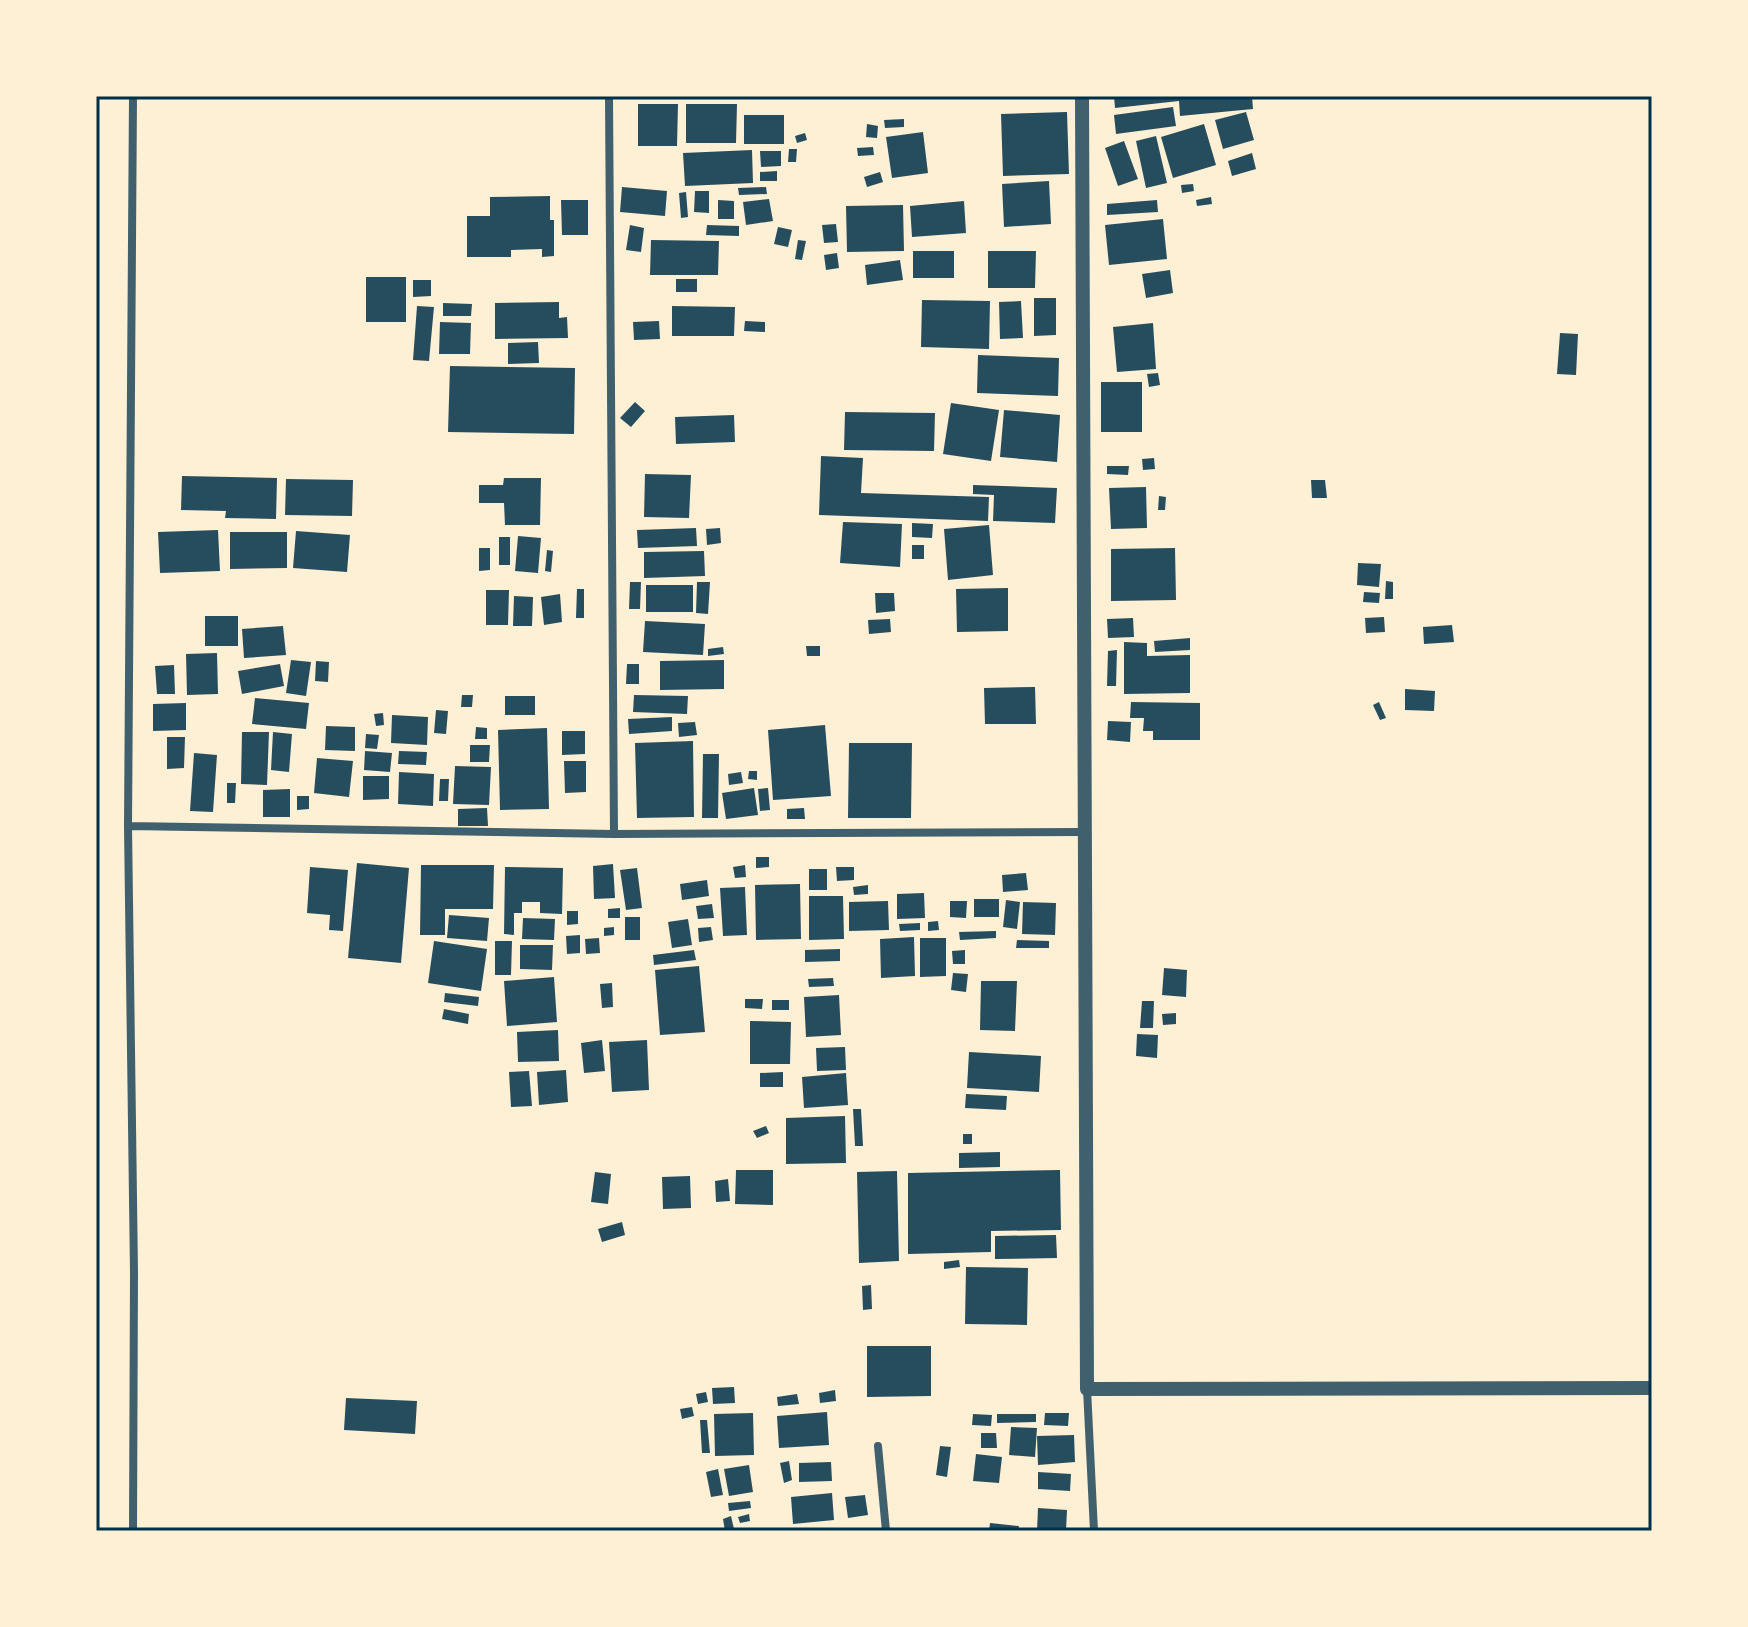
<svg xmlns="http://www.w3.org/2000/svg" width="1748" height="1627" viewBox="0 0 1748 1627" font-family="Arial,sans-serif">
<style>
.building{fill:#264d5e}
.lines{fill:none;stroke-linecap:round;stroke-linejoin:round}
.minor{stroke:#3f606c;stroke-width:8}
.tertiary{stroke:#3f606c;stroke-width:14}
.neatline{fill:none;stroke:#003049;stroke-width:3}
</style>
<rect width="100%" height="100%" fill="#fdf0d5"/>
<path class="building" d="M1114 96H1252L1253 109 1180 116 1179 101 1115 108Z
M638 104H678L677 146H638Z
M686 104H737L736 143H686Z
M1173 107 1176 126 1116 134 1114 115Z
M1067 112 1069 174 1003 176 1001 114Z
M1246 112 1254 140 1223 149 1215 120Z
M744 115H784V144H744Z
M904 119V127L885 128 884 120Z
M867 124 878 126 877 138 866 137Z
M1204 124 1216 165 1173 178 1161 137Z
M923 132 928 173 892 178 886 137Z
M805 133 807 140 797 143 795 136Z
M1156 136 1167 183 1146 188 1136 141Z
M1124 141 1138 179 1118 186 1105 148Z
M873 147 874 155 858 156 857 148Z
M789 149H797L796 162H788Z
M752 150 753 183 685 186 683 153Z
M760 151H781V166L761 167Z
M1252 153 1256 169 1232 176 1228 161Z
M777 171V181H760V172Z
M880 172 883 182 867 187 864 177Z
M1049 181 1051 224 1004 227 1002 184Z
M1193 184 1194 191 1182 193 1181 185Z
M622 187 667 191 665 216 620 212Z
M766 187 767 194 739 195 738 188Z
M695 191H709V213L694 212Z
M686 192 688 217 681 218 679 193Z
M550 196V220H554V256L542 257V249L511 250V257H467V216H490V197Z
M1211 197 1212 204 1197 206 1196 200Z
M769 199 773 221 746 225 743 202Z
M561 200H588V235H562Z
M718 200 734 201V219H718Z
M1157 200 1158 212 1107 215V204Z
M964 201 966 233 912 237 910 206Z
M903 205 904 251 847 252 846 206Z
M1163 219 1167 259 1109 265 1105 225Z
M836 224 838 242 824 243 822 225Z
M630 225 644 228 641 252 626 250Z
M707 225 739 226V236L706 235Z
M778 227 792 230 788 247 774 244Z
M651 240 719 241 718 275H650Z
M798 240 806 241 802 260 795 259Z
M913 251H954V278H913Z
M988 251H1036L1035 288H988Z
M837 253 839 268 826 270 824 255Z
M900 260 903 280 867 285 865 265Z
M1170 270 1173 293 1146 298 1142 274Z
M366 277H406V322H366Z
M676 279H697V292H676Z
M413 280H431V296L413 297Z
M1034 298H1056V335L1034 336Z
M922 300 990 301 989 349 921 347Z
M1021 301 1023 338 1000 339 999 302Z
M559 302V318L567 317 568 338 495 339V303Z
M443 303 472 304 471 316H443Z
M417 306 434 307 429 361 413 360Z
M672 306 735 307 734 336H672Z
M659 321 660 339 634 340 633 322Z
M745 321 765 322V332L744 331Z
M440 322 471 323 470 354H439Z
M1153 323 1156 369 1117 372 1113 327Z
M1560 333 1578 334 1576 375 1557 374Z
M538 342 539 363 508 364V343Z
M978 355 1059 358 1058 396 977 393Z
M450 366 575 368 574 434 448 432Z
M1158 373 1160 385 1149 387 1147 374Z
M1101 382H1142V432H1101Z
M635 402 645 411 631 427 620 418Z
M951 403 999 410 991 461 943 454Z
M1004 410 1060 415 1057 462 1000 457Z
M845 412 935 413 934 451 844 450Z
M734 415 735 442 676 444 675 417Z
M821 456 863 458 861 493 989 497 988 521 819 515Z
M1154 458 1155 469 1143 470 1142 459Z
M1107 466H1129L1128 475 1107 474Z
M645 474 691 475 689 518 644 517Z
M182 476 277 478 276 519 225 518 226 511 181 510Z
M504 478H541L540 525H505L504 503H479V485H503Z
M286 479 353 480 352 516 285 515Z
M1311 480H1325L1327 498H1312Z
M973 485 1057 488 1055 523 993 521 994 495 973 494Z
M1146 487 1147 528 1111 529 1109 488Z
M1159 496 1166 497 1165 510H1158Z
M843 522 902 524 900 567 840 563Z
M912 523 933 524 932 538 912 537Z
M989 525 993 575 948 580 944 529Z
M696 528 697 546 638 548 637 530Z
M720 528 721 543 707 545 706 529Z
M218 530 220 571 160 573 158 532Z
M296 531 350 535 347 572 293 568Z
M230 532H287V568L230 569Z
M518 536 541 538 538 573 515 571Z
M499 537H510V565H499Z
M912 545H924V559H912Z
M479 548H490V570L479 571Z
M1175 548 1176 600 1111 601V549Z
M547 550 553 551 551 572 545 571Z
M704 551 705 576 644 578V552Z
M1358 563 1381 564 1379 587 1357 585Z
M1386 581 1393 582V599H1385Z
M630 582H641L640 609H629Z
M697 582H710L708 614 696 613Z
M646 585H693V612H646Z
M1008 588V631L957 632 956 589Z
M577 589H584V618H576Z
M486 590H509L508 625H486Z
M1364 592 1380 593 1379 603 1363 602Z
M875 593H894L895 611 876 613Z
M560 594 562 622 544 625 541 597Z
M514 596 533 597 532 626H513Z
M205 616H238V646H205Z
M1384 617 1385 632 1366 633 1365 618Z
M1133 618 1134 637 1108 638 1107 619Z
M890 619 891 632 869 634 868 620Z
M645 621 705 624 703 655 643 652Z
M1452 625 1454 642 1424 644 1423 627Z
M283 626 286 655 244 658 242 629Z
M1190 638V650L1155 652 1154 641Z
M1124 642 1147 643V656L1190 655V693L1124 694Z
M806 646H820V656H807Z
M723 647 724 654 708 656V649Z
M1117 650 1116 686H1107L1108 651Z
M217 653 218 694 187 695 186 654Z
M291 660 311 662 306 696 286 693Z
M724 660V689L660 690V661Z
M316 661 329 662 328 682 315 681Z
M280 664 284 686 242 694 238 671Z
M627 664H639V684H626Z
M174 665 175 694H157L155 666Z
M1035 687 1036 724H985L984 688Z
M1405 689 1435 691 1434 711 1405 710Z
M462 695H473L472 707H461Z
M634 695 688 696 687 714 633 712Z
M505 696H535V715H505Z
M255 698 309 703 306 729 252 724Z
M1131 702 1200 703V740H1153V731H1143L1144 718H1130Z
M1379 702 1386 718 1380 720 1373 705Z
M186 703V730L153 731V704Z
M436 710 448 711 446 734 434 733Z
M383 713 384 725 376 726 374 714Z
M392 715 428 717 427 745 391 743Z
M672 717V731L629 734 628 719Z
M1108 721 1131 722 1130 742 1107 740Z
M695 722 697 735 679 737 678 723Z
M825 725 831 796 773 800 768 730Z
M326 726 355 727V751L325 750Z
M476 727 487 728V739H475Z
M547 728 549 809 500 810 498 730Z
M562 731H585V754L562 755Z
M242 732H269L267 785 241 784Z
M273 732 292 734 289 772 271 770Z
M366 734 379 735 377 749 365 748Z
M167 737H185L184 768 167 769Z
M693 741 694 817 637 818 635 743Z
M849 743H912L911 818H848Z
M470 745H490L489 762H470Z
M365 751 392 753 390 772 364 770Z
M399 751 427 752 426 765 398 764Z
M194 753 217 755 213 812 190 811Z
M703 754H719L718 818H702Z
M317 758 353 761 349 797 314 793Z
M564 761H586V792L565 793Z
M455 766 491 767 489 805 453 804Z
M749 771H757V780L748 779Z
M399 772 434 774 433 806 398 804Z
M741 772 743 783 729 785 728 774Z
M363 776H389V799L363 800Z
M440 779H449L448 801H439Z
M227 783H236L235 803H227Z
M754 788 758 815 726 819 722 793Z
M768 788 770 810 760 811 758 789Z
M290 789V817H263V790Z
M297 796H309V809L297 810Z
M487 808 488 826H458V809Z
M804 808 805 819H787V809Z
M756 857H769V867L756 868Z
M357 863 409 868 401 963 348 958Z
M613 864 615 898 594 899 593 866Z
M421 865H494L493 909H445V935H420Z
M745 865 746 877 735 878 733 867Z
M310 867 348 870 343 931 329 930 330 915 307 913Z
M505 867 563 868 562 914 540 913V902H522V913H514V935L504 934Z
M836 867H854V880L837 881Z
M637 868 642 908 626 910 620 870Z
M809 869H827V890H809Z
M1026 873 1028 890 1003 892 1002 875Z
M707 880 709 896 682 900 680 884Z
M800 884 801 939 756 940 755 885Z
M868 885V894L854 895 853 887Z
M745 887 747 935 723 936 720 888Z
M924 893 925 918 897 919V894Z
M809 896H843L844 939 809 940Z
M974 899H999V917H974Z
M1006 900 1020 902 1017 929 1003 927Z
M888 901 889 930 849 931V902Z
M950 901H967L966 918 950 917Z
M1023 902 1056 903 1055 935 1022 934Z
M712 904 714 918 698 919 696 906Z
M620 908V918H608V909Z
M567 911H578V924L567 925Z
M449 915 489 918 487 941 447 938Z
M625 917H640V940H625Z
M523 918 555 919 554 940 522 939Z
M688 919 692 945 672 948 668 922Z
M938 921 939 930 928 931V922Z
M920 923V930L900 931 899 924Z
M614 927V935L604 936V928Z
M711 927 713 940 699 942 698 928Z
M996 931V938L960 940 959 932Z
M580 935V953L567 954 566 936Z
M914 937 915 976 881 978 880 939Z
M599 938 600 953 586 954 585 939Z
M920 938H946V976L920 977Z
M1017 940 1049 941V948H1016Z
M434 941 487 949 481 991 428 983Z
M495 941H512L511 975H495Z
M520 945H553L552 970 520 969Z
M840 949V961L805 962V950Z
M694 950 696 960 654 965 653 955Z
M965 950V964H953L952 951Z
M699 966 705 1032 660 1035 655 970Z
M1164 968 1187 970 1186 997 1162 995Z
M953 973 968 974 966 992 951 990Z
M554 977 557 1022 507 1026 504 981Z
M833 978 834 986 809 987 808 979Z
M981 981H1017L1015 1031 980 1030Z
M612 983 613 1007 602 1008 600 984Z
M445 993 479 997 478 1006 444 1002Z
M839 995 841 1035 806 1037 804 997Z
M745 999H763L762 1009 745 1008Z
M772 1000H789V1010H772Z
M1142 1001H1154L1153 1028H1140Z
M444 1009 469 1014 468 1024 442 1019Z
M1176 1013V1024L1163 1025 1162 1014Z
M750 1021 791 1022 790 1064H750Z
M558 1030 559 1061 518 1062 517 1032Z
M1137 1034 1158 1035 1157 1058 1136 1056Z
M602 1040 605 1071 584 1073 581 1043Z
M647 1040 649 1090 612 1092 609 1042Z
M845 1047 846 1070 817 1071 816 1048Z
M969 1052 1041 1056 1039 1092 967 1088Z
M566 1070 568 1102 539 1105 537 1072Z
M529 1071 532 1106 511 1107 509 1072Z
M783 1072V1087H760V1073Z
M846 1073 848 1105 804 1108 802 1077Z
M966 1094 1007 1096 1006 1110 965 1108Z
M853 1109H861L863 1146H855Z
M845 1116 846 1163 786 1164V1118Z
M766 1126 769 1133 757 1138 753 1131Z
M963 1134H972V1144H963Z
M1000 1152V1167L959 1168V1153Z
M736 1170H773V1205L735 1204Z
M1060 1170 1061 1230 991 1231V1252L908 1254V1173Z
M897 1171 899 1261 859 1263 857 1172Z
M595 1172 611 1174 608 1204 591 1202Z
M690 1176 691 1208 663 1209 662 1177Z
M728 1179 730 1201 716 1202 715 1181Z
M622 1222 625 1235 602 1242 598 1229Z
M1056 1235 1057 1258 995 1259V1236Z
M959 1260 960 1267 944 1269V1262Z
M966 1267 1028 1268 1027 1325 965 1324Z
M871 1285 872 1309 863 1310 862 1286Z
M867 1346H931V1396L867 1397Z
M734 1387 735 1403 713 1404 712 1388Z
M835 1390 836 1401 820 1403 819 1393Z
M706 1392 708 1402 698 1404 696 1394Z
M797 1394 799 1404 778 1406 777 1397Z
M346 1398 417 1401 415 1434 344 1430Z
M692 1407 694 1416 682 1419 680 1409Z
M827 1412 829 1445 779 1448 777 1416Z
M753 1413 754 1455 715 1456 714 1414Z
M1045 1413H1069L1068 1426 1044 1425Z
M973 1414 992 1415 991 1426 972 1425Z
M997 1414H1036V1422L997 1423Z
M700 1420H707L710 1453H702Z
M1011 1427 1037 1428 1035 1457 1009 1455Z
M981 1433H996L997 1448H981Z
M1074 1435 1075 1462 1038 1465 1037 1436Z
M940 1446 951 1447 947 1477 936 1475Z
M976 1454 1002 1457 999 1483 973 1481Z
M789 1461 792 1480 784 1483 780 1463Z
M831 1462 832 1481 799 1482V1463Z
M749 1465 753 1492 729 1496 724 1469Z
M718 1469 723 1495 711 1497 706 1472Z
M1038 1472 1071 1474 1070 1491 1038 1489Z
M832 1493 834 1520 793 1524 791 1497Z
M865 1495 868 1515 848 1518 845 1497Z
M750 1501 751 1508 729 1511 728 1503Z
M1038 1508 1067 1510 1066 1531H1037Z
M749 1514 750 1521 740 1523 738 1517Z
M731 1516 734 1529 725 1531 723 1519Z
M990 1523 1019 1526 1018 1531H989Z"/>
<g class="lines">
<path class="minor" d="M133 96 128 826 134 1273 133 1531
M609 96 614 834
M128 826 614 834 1084 832
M1087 1389 1094 1531
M878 1446 886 1531"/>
<path class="tertiary" d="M1082 96 1087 1389 1652 1388"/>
</g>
<rect width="1748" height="1627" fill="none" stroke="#fdf0d5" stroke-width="196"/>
<rect x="98" y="98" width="1552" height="1431" class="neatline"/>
</svg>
